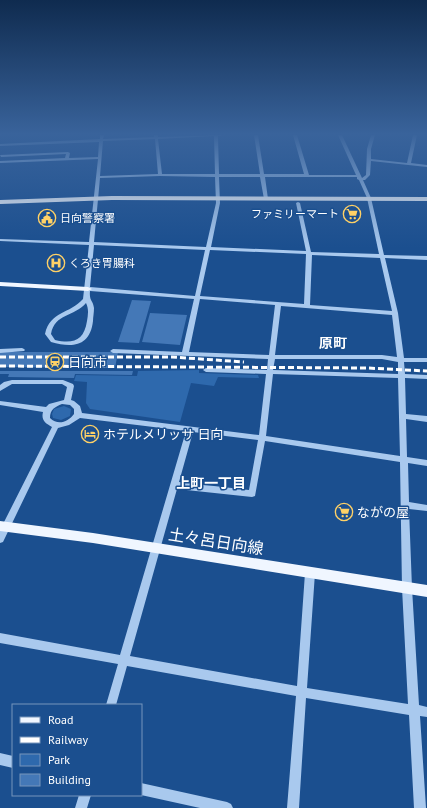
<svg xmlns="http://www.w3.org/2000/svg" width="427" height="808" viewBox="0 0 427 808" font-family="'PT Sans','Noto Sans JP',sans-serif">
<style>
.green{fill:#2e69ad}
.building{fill:#4478b7}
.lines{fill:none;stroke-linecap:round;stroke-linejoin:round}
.minor{fill:#a9c9ee;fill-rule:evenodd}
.major{fill:#f0f6ff;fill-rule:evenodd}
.highway{fill:#fff;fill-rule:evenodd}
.rail{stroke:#fff;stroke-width:3;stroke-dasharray:6 3;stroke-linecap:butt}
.labels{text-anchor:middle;stroke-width:3;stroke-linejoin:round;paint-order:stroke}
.far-poi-label{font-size:11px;fill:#fff;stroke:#1b4f8f;text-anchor:start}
.poi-label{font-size:13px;fill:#fff;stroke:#1b4f8f;text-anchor:start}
.neighbourhood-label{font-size:14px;font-weight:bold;fill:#fff;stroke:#1b4f8f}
.near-street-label{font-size:16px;fill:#fff;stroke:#1b4f8f}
</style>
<rect width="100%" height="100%" fill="#1b4f8f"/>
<path class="green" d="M199 370V373L258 375 259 378 218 377 214 386 191 383 180 422 90 409 86 403 87 382 74 381 76 375 137 376 138 371Z
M64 406 71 409 70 416 61 420 53 418 52 414 54 409Z"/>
<path class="building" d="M132 300 151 301 139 343 118 342Z
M150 313 187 315 180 345 142 342Z
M0 352H118L115 368 0 367Z
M0 371H133L132 375 75 374 74 378 8 377 9 374H0Z"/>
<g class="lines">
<path class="minor" d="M100 135H104L103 139 154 137V135H158V137L225 135 218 136 219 174H260L254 135H258L264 174H304L293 135H297L309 175H356L338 135H342L362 178 366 175 367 149 371 135H375L371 149V159L407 163 413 135H417L411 163 427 165V167L371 161 370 175 365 180H363L371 198 384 255 427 256V260L385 258 398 313 404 358H427V362H404L405 374 427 375V379L405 378 406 414 427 416V422L406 419 407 457 427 460V466L408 463 409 502 427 505V511L409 509 412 588 419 705 427 707V717L420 716 426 808H414L409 715 306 698 299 808H287L296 696 127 666 116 705H106L118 664 0 643V633L120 655 186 431 80 418 69 425 58 428 3 542 0 543V530L52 427C45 423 41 420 43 412L0 405V401L46 407 49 404 64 400 67 387 62 384H12L0 391V385L4 382 12 380H63L73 384 74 386 71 400 74 401 80 406 82 413 259 435 266 374 206 372 203 370 206 368 267 370 268 359 113 353 110 351 113 349 182 352 194 299 90 291C89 301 93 300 94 308 94 313 93 317 93 321 90 347 72 348 51 342L45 334C50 311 70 314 83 299L89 245 0 241V239L89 242 98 159 0 163V161L65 158 66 154 1 157 0 155 68 152 70 153 69 158 98 157 99 142 0 146V144L100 139ZM214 136 215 174H162L158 139ZM155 139 158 174 100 176 103 141ZM160 176 215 177 216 203 206 247 94 242 100 178ZM219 177H260L264 199 266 200 268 199 265 177H357V179L359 180 367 198 379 254 311 252 300 203 298 202 296 203 306 251 211 247 220 203ZM94 245 205 250 195 296 90 287ZM210 250 306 254 304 304 200 296ZM312 255 380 258 392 311 310 305ZM200 299 275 305 269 355 189 352ZM86 303C89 309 88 315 87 321 84 341 73 344 55 340L51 334C55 313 74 317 86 303ZM281 306 392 315 397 357 382 355H275ZM275 359H382L398 362V374L273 370ZM273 374 398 378 400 456 266 436ZM62 404 70 405 74 409V414C68 422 58 426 50 418 50 409 55 407 62 404ZM193 432 258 440 249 490 179 482ZM265 441 400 462 402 588 408 704 307 688 315 573 313 570 310 569 307 570 305 573 297 686 130 656 177 489 252 497 255 496Z
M22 348 24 349 25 350 24 351 0 353V349Z
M0 753 13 756V768L0 765Z
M141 783 227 802 231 804 233 808H200L141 795Z
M79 795H91L87 808H75Z"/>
<path class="major" d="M0 282 88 287 92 289 88 291 0 286Z
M0 521 93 533 427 585V597L93 543 0 531Z"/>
<path class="highway" d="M112 196 427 197V201L112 200 0 204V200Z"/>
<path class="rail" d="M0 357H172L244 362
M0 366 367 368 427 371"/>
</g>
<linearGradient id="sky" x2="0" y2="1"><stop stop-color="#0f2b4f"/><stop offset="0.54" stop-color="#39639b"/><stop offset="1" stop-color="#39639b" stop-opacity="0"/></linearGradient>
<rect width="427" height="248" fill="url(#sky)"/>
<defs>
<symbol id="supermarket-ring" viewBox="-11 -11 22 22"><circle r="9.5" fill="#1b4f8f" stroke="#ffd166" stroke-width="1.5"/><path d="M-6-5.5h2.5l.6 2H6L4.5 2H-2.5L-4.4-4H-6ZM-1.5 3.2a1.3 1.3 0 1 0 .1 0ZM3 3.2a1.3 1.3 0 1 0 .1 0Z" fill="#ffd166"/></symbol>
<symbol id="civic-ring" viewBox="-11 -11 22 22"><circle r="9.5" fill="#1b4f8f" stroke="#ffd166" stroke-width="1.5"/><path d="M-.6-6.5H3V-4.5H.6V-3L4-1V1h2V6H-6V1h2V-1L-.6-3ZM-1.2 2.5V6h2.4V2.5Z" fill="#ffd166"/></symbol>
<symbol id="hospital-ring" viewBox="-11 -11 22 22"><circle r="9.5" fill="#1b4f8f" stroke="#ffd166" stroke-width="1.5"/><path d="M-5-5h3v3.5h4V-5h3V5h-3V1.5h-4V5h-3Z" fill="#ffd166"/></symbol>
<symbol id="station-ring" viewBox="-11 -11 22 22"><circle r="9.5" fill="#1b4f8f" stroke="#ffd166" stroke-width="1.5"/><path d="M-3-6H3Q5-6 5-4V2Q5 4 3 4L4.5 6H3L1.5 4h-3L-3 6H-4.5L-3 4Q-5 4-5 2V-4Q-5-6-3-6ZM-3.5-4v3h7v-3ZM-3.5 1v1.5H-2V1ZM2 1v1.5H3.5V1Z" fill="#ffd166"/></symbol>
<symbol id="hotel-ring" viewBox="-11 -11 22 22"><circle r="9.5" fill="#1b4f8f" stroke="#ffd166" stroke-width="1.5"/><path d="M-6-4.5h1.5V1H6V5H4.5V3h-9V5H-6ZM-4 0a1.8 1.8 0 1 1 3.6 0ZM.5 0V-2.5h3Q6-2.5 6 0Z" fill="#ffd166"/></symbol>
</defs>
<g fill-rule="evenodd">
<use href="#supermarket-ring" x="342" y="204" width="20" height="20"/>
<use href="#civic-ring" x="37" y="208" width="20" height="20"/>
<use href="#hospital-ring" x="46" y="253" width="20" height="20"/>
<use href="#station-ring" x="45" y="352" width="20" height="20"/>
<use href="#hotel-ring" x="80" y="424" width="20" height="20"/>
<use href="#supermarket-ring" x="334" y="502" width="20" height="20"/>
</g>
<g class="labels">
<g class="far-poi-label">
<text x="339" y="218" text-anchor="end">ファミリーマート</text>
<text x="60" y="222">日向警察署</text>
<text x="69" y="267">くろき胃腸科</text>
</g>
<g class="poi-label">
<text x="68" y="367">日向市</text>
<text x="103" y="439">ホテルメリッサ 日向</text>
<text x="357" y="517">ながの屋</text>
</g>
<g class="neighbourhood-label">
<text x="333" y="348">原町</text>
<text x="211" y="488">上町一丁目</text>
</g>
<g class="near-street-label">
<text transform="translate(216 541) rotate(9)" y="6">土々呂日向線</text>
</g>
</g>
<rect x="12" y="704" width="130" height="92" fill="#1b4f8f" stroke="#7695bc"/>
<rect x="20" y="717" width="20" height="6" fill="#f0f6ff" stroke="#7695bc"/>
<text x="48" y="724" font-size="12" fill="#ffffff">Road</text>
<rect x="20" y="737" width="20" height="6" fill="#ffffff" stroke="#7695bc"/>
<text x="48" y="744" font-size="12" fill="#ffffff">Railway</text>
<rect x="20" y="754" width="20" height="12" fill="#2e69ad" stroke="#7695bc"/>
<text x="48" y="764" font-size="12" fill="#ffffff">Park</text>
<rect x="20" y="774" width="20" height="12" fill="#4478b7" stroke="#7695bc"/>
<text x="48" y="784" font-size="12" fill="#ffffff">Building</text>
</svg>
